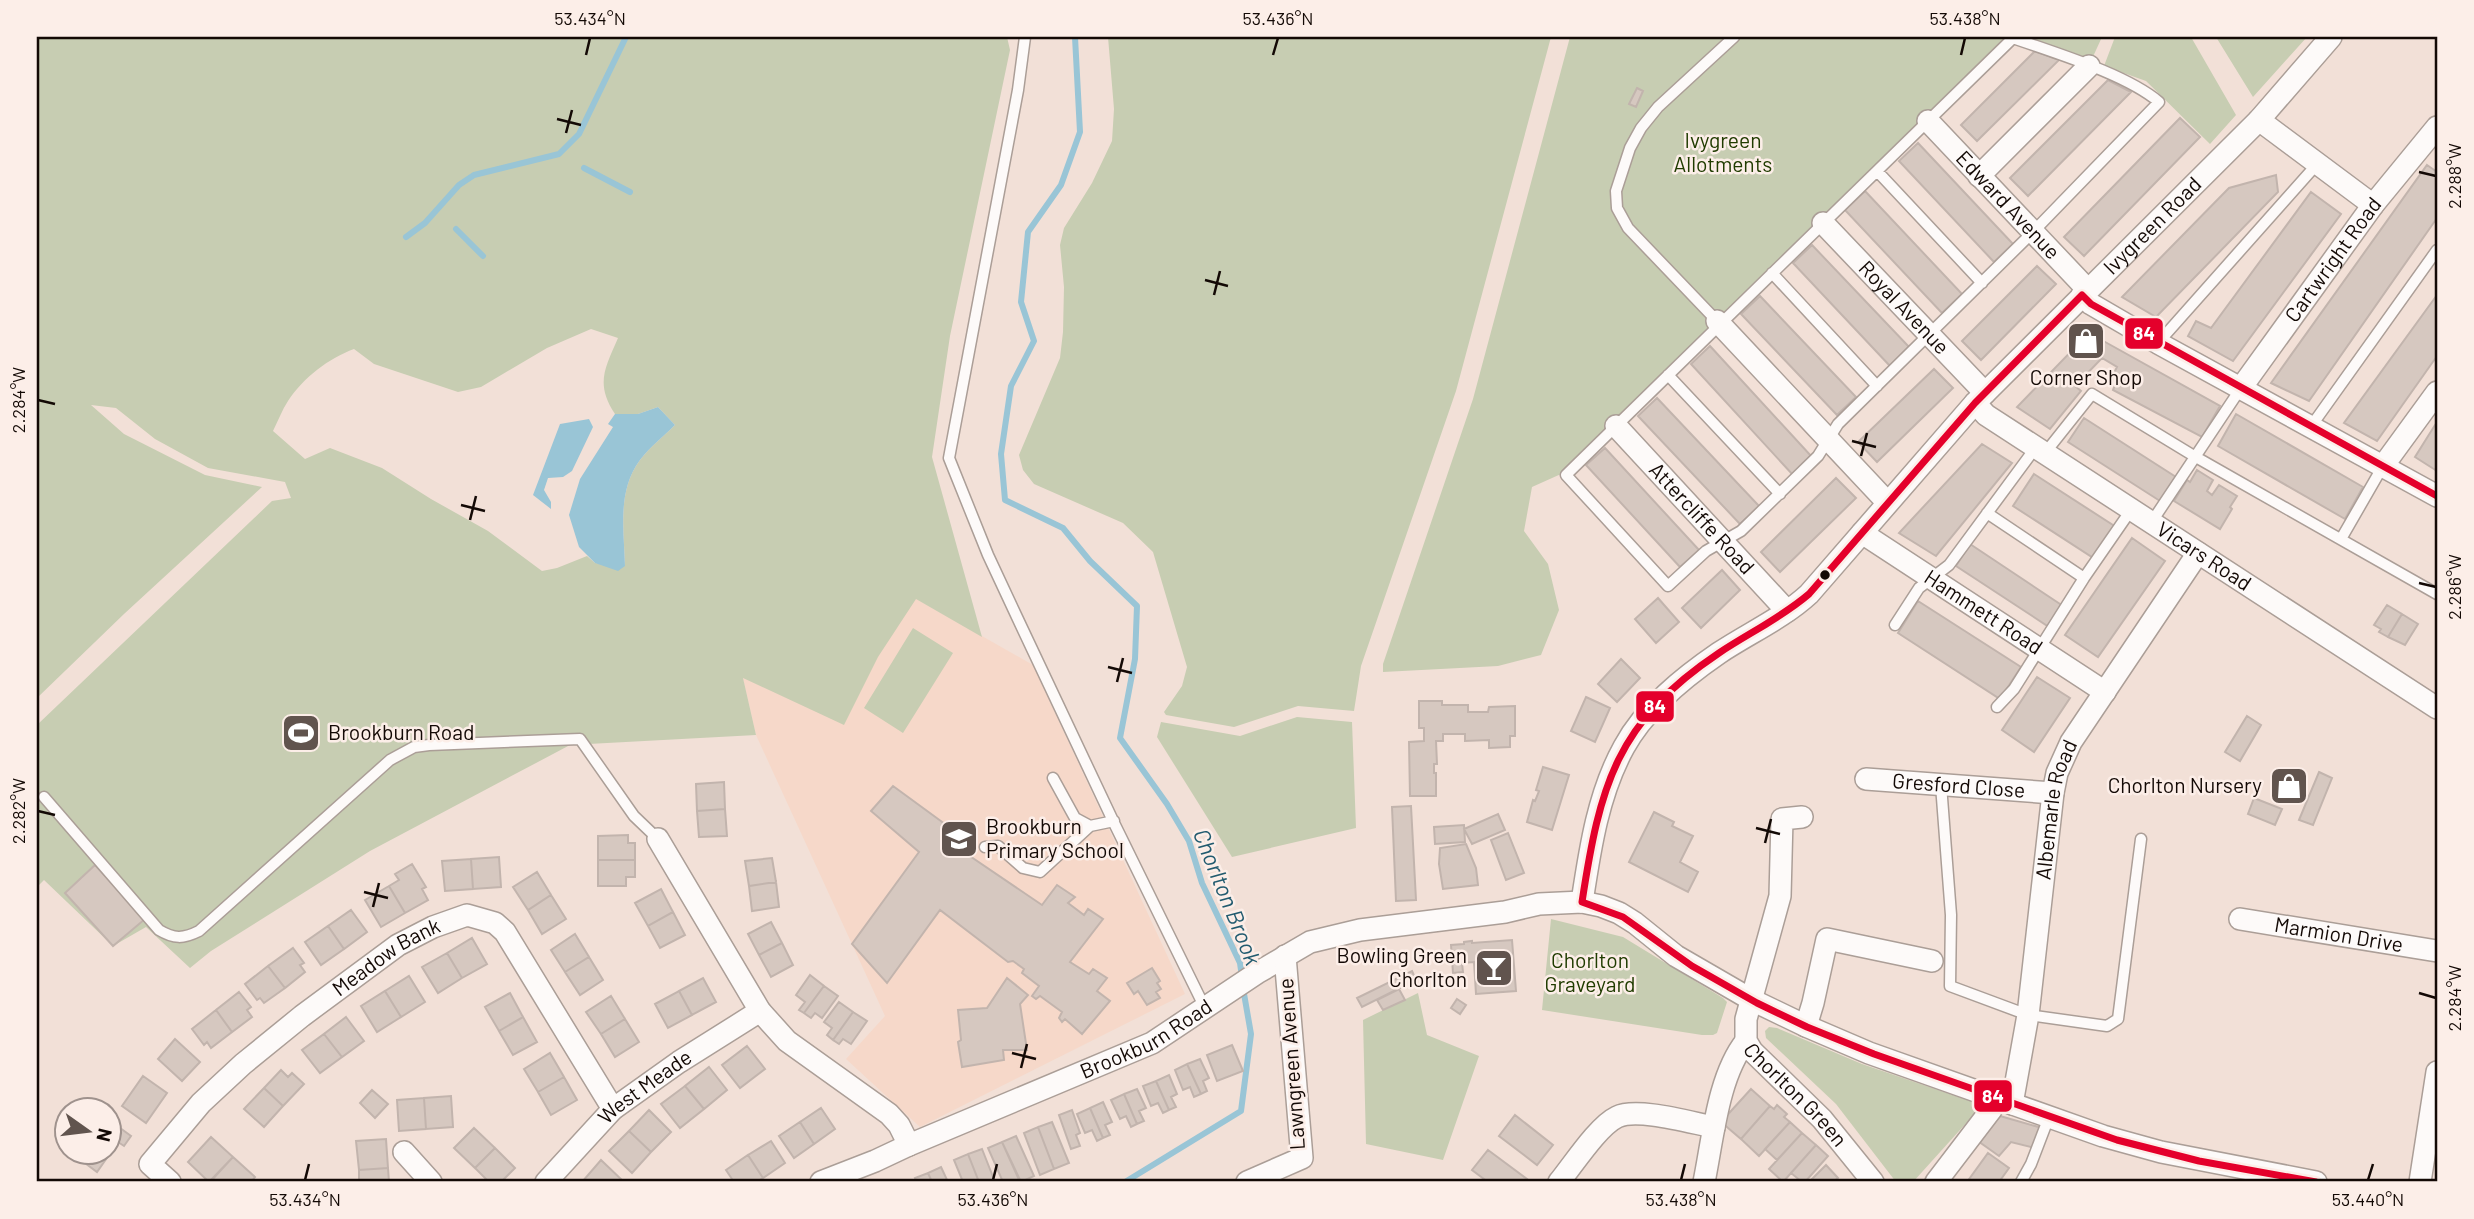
<svg xmlns="http://www.w3.org/2000/svg" width="2474" height="1219" viewBox="0 0 2474 1219" font-family="Barlow,sans-serif">
<style>
.built{fill:#f6d8c9}
.green{fill:#c7cdb2;fill-rule:evenodd}
.water{fill:#99c5d6}
.lines{fill:none;stroke-linecap:round;stroke-linejoin:round}
.stream{stroke:#99c5d6;stroke-width:6}
.building{fill:#d6c8c0;stroke:#c2b4ad;stroke-width:2}
.lane-casing{stroke:#ab9e97;stroke-width:13}
.street-casing{stroke:#ab9e97;stroke-width:24}
.lane{stroke:#fdfaf9;stroke-width:10}
.street{stroke:#fdfaf9;stroke-width:21}
.bus-1-casing{stroke:#fceee8;stroke-width:12}
.bus-1{stroke:#e4002b;stroke-width:7}
.ticks{fill:none;stroke:#130905;stroke-width:2.5}
.bus-dot{fill:#130905;stroke:#fceee8;stroke-width:2.5}
.labels{text-anchor:middle;stroke-width:5;stroke-linejoin:round;paint-order:stroke}
.park-label{font-size:21px;fill:#203c00;stroke:#fceee8}
.street-label{font-size:21px;fill:#130905;stroke:#fceee8}
.poi-label{font-size:21px;fill:#130905;stroke:#fceee8;text-anchor:start}
.water-label{font-size:23px;font-style:italic;fill:#225b6f;stroke:#fceee8}
.line-badge{stroke:#fceee8;stroke-width:2.5}
.badge-label{font-size:19px;text-anchor:middle;font-weight:bold;fill:#fff}
.neatline{fill:none;stroke:#130905;stroke-width:2.5}
.ticks-label{font-size:18px;text-anchor:middle;fill:#130905}
</style>
<rect width="100%" height="100%" fill="#f2e0d7"/>
<path class="built" d="M774 518 1033 665 1185 994 920 1127 846 1059 885 1016 756 735 721 583Z"/>
<path class="green" d="M37 37H1007L1010 50 950 336 932 457 982 637 916 599 878 657 844 725 743 678 756 735 570 745 370 851 211 951 190 968 146 927 113 946 44 880 37 887V725L272 501 291 498 285 482 208 468 155 439 116 408 91 405 124 434 205 475 262 487 124 614 37 698ZM591 329 618 338C605 368 595 384 615 414H638L658 407 675 425C664 436 650 447 640 460 617 491 624 530 625 566L595 563 587 556 557 568 542 571 488 531 431 499 382 468 330 448 305 459 273 431C278 421 282 410 288 401 303 378 329 358 354 349L374 364 458 392 481 387 547 348Z
M1108 37H1551L1456 391 1361 666 1354 711 1298 706 1234 727 1166 715 1164 712 1182 686 1187 667 1153 552 1123 523 1034 484 1023 470 1019 455 1060 358 1063 332 1064 287 1060 245 1064 228 1092 183 1112 141 1114 109Z
M1570 37H2006L1561 474 1532 487 1524 531 1548 564 1559 610 1541 655 1498 666 1383 672V664L1473 399Z
M2021 37H2102L2091 61Z
M2115 37H2191L2236 115 2210 144 2146 81 2104 66Z
M2216 37H2307L2253 97Z
M913 628 953 653 903 733 864 708Z
M1297 717 1352 722 1356 828 1232 857 1157 737 1161 722 1240 736Z
M1551 919 1623 937 1723 998 1727 1002 1717 1033 1713 1035H1702L1542 1010Z
M1418 993 1427 1035 1479 1056 1443 1160 1366 1144 1363 1020Z
M1769 1027 1777 1028 1862 1064 1976 1103 1978 1110 1913 1182H1896L1836 1104 1766 1038 1765 1031Z"/>
<path class="water" d="M658 407 675 425C664 436 650 447 640 460 617 491 624 530 625 566L618 571 595 563 579 547 569 515 580 479 613 427 608 424 615 414H638Z
M589 419 593 427 572 471 563 477 548 478 544 490 551 502V509L533 495 560 424Z"/>
<g class="lines">
<path class="stream" d="M1075 37 1080 132 1061 185 1028 232 1021 302 1034 341 1011 386 1001 454 1005 500 1063 528 1090 561 1137 606 1135 659 1120 738 1167 804 1189 841 1202 883 1240 963 1242 977
M584 168 630 192
M456 229 483 256
M406 237 425 223 459 185 474 175 559 154 579 134 626 37
M1125 1182 1241 1111 1251 1034 1243 988"/>
</g>
<path class="building" d="M2035 51 2059 60 1977 141 1961 125Z
M2108 80 2131 92 2028 196 2010 178Z
M1637 88 1643 91 1636 107 1629 104Z
M2180 118 2200 137 2084 256 2064 237Z
M1918 143 2013 244 1994 262 1899 161Z
M2427 165 2437 172V218L2309 401 2271 383Z
M2276 175 2278 192 2156 317 2122 297 2229 188Z
M1865 191 1962 294 1942 313 1845 210Z
M2311 192 2341 214 2233 361 2188 336 2196 321 2211 328Z
M1812 245 1910 348 1890 366 1793 263Z
M2037 266 2056 284 1981 360 1962 341Z
M2437 295V356L2377 441 2344 423Z
M1760 296 1856 397 1837 415 1741 314Z
M2089 333 2220 406 2202 437 2113 390 2116 382 2111 379 2117 367 2102 358 2075 386 2081 391 2050 429 2017 407Z
M1710 346 1812 457 1793 475 1691 364Z
M1934 369 1953 388 1877 462 1858 442Z
M1657 398 1759 506 1740 524 1638 416Z
M2236 414 2363 487 2345 519 2218 446Z
M2084 418 2176 477 2160 501 2068 442Z
M2435 425 2437 427V471L2415 457Z
M1982 444 2012 463 1936 556 1899 533Z
M1605 448 1699 550 1680 567 1586 465Z
M2197 470 2213 480 2207 491 2212 495 2219 485 2237 496 2230 507 2232 509 2220 529 2174 501 2187 480 2190 482Z
M2034 474 2116 527 2095 559 2013 506Z
M1836 478 1856 498 1780 572 1761 552Z
M2132 538 2165 561 2098 657 2065 635Z
M1970 544 2063 606 2049 627 1956 566Z
M1722 570 1740 590 1701 628 1682 608Z
M1658 598 1679 622 1656 643 1635 619Z
M1918 601 2021 667 2000 699 1898 633Z
M2387 605 2402 614 2388 637 2379 632 2381 629 2374 625Z
M2402 614 2418 624 2405 645 2388 637Z
M1621 659 1640 678 1617 702 1598 684Z
M2037 677 2070 698 2034 752 2002 730Z
M1586 697 1610 708 1595 742 1571 731Z
M1419 701H1442V705H1468V712H1488L1489 707 1515 706V736H1510V747L1489 748V740L1465 741V734H1443V741H1436L1437 764H1434V773H1436V796H1410L1409 742 1424 741V728H1419Z
M2247 716 2261 725 2240 761 2225 752Z
M1543 767 1569 775 1552 830 1527 822 1533 800 1535 801 1539 791 1536 790Z
M2319 772 2332 778 2313 825 2299 820Z
M724 782 725 809 697 811 696 784Z
M893 786 964 838 958 848 1042 905 1057 885 1075 897 1068 903 1084 915 1088 909 1103 919 1070 962 1089 974 1093 969 1107 978 1097 991 1110 1001 1082 1034 1065 1019 1062 1022 1059 1018 1062 1012 1040 996 1036 999 1032 996 1039 986 1022 973 1024 969 1013 961 1008 962 940 910 887 983 852 944 919 852 871 811Z
M2254 798 2282 809 2275 825 2248 814Z
M1411 806 1416 900 1396 901 1392 807Z
M725 809 727 836 699 837 697 811Z
M1654 812 1674 822 1672 826 1693 836 1680 862 1698 872 1688 892 1629 862Z
M1498 814 1505 830 1472 844 1464 829Z
M1464 825 1465 842 1435 844 1434 827Z
M1508 833 1524 873 1506 880 1491 840Z
M628 835V843H635V860H598V836Z
M1466 844 1476 868 1478 885 1443 889 1439 864 1440 848Z
M499 857 501 887 473 889 471 859Z
M772 858 776 882 749 886 745 861Z
M471 859 473 889 445 891 442 861Z
M598 860H635V877H626V886H598Z
M412 864 426 887 422 889 428 900 405 913 389 886 399 880 395 874Z
M95 865 145 919 113 946 65 893Z
M537 872 551 895 528 910 513 887Z
M776 882 779 907 752 911 749 886Z
M389 886 405 913 381 927 365 900Z
M661 889 673 912 648 926 635 903Z
M551 895 566 919 542 934 528 910Z
M351 910 367 932 344 949 328 926Z
M673 912 685 935 660 948 648 926Z
M771 922 782 943 759 955 748 934Z
M328 926 344 949 321 965 305 942Z
M575 934 589 957 565 972 551 950Z
M472 938 487 964 462 978 447 953Z
M1512 940 1516 991 1476 994 1474 962 1462 963 1463 972 1453 973 1451 945 1464 944V942L1472 941V943Z
M782 943 793 965 771 977 759 955Z
M293 948 304 963 300 965 305 972 285 988 268 966Z
M447 953 462 978 438 993 422 967Z
M589 957 603 980 580 995 565 972Z
M268 966 285 988 264 1003 260 998 257 1000 245 984Z
M1152 968 1160 981 1157 983 1161 989 1156 992 1160 998 1147 1005 1138 991 1134 994 1127 983Z
M1412 971 1416 980 1362 1007 1357 998Z
M810 975 824 986 804 1013 799 1010 805 1002 796 995Z
M409 976 425 1002 401 1017 385 991Z
M703 978 716 1002 692 1015 679 991Z
M1007 978 1028 995 1020 1004 1027 1050H1003L1004 1060 962 1067 958 1042 961 1040 958 1010 987 1008Z
M824 986 838 996 822 1018 815 1013 811 1018 804 1013Z
M1399 989 1405 1000 1383 1010 1377 1000Z
M385 991 401 1017 377 1032 361 1006Z
M679 991 692 1015 668 1028 655 1004Z
M239 992 251 1007 247 1010 252 1017 232 1032 216 1010Z
M510 993 523 1017 499 1031 485 1007Z
M611 996 625 1019 601 1034 586 1012Z
M1457 999 1466 1005 1460 1014 1451 1008Z
M839 1002 853 1012 833 1040 827 1035 832 1028 824 1022Z
M216 1010 232 1032 211 1048 207 1042 204 1045 192 1029Z
M853 1012 867 1021 851 1044 843 1039 839 1044 833 1040Z
M346 1017 364 1041 342 1057 324 1034Z
M523 1017 537 1042 513 1055 499 1031Z
M625 1019 639 1042 615 1057 601 1034Z
M324 1034 342 1057 320 1073 302 1050Z
M175 1039 200 1062 182 1081 158 1059Z
M1232 1045 1243 1071 1217 1081 1207 1055Z
M747 1046 765 1069 740 1088 722 1065Z
M550 1053 564 1077 538 1092 524 1069Z
M1200 1059 1209 1078 1203 1081 1207 1091 1201 1094 1187 1064Z
M1187 1064 1201 1094 1194 1097 1190 1087 1183 1090 1175 1070Z
M709 1067 727 1090 704 1109 685 1086Z
M281 1070 288 1077 292 1073 304 1084 283 1106 264 1088Z
M1169 1075 1177 1094 1171 1097 1176 1107 1169 1110 1156 1081Z
M143 1076 167 1093 146 1123 122 1106Z
M564 1077 577 1100 551 1115 538 1092Z
M1156 1081 1169 1110 1163 1113 1158 1103 1151 1106 1143 1086Z
M685 1086 704 1109 680 1128 661 1104Z
M264 1088 283 1106 264 1127 244 1109Z
M1137 1089 1146 1108 1139 1111 1144 1121 1137 1124 1124 1094Z
M1751 1089 1770 1106 1741 1139 1721 1122Z
M372 1090 388 1104 375 1118 360 1103Z
M1124 1094 1137 1124 1131 1127 1126 1116 1120 1119 1111 1100Z
M451 1096 453 1127 426 1129 424 1098Z
M424 1098 426 1129 399 1131 397 1100Z
M1103 1102 1112 1122 1105 1125 1110 1135 1103 1138 1090 1108Z
M1777 1105 1787 1114 1784 1117 1790 1122 1759 1156 1741 1139 1770 1106 1774 1109Z
M821 1108 835 1129 814 1144 800 1122Z
M1090 1108 1103 1138 1097 1141 1092 1130 1085 1133 1077 1114Z
M649 1110 671 1132 651 1152 629 1131Z
M1072 1110 1080 1133 1076 1135 1080 1146 1071 1149 1059 1115Z
M1515 1115 1553 1145 1537 1165 1499 1136Z
M2000 1116 2042 1128 2035 1148 2011 1142 1999 1156 1978 1141Z
M800 1122 814 1144 794 1158 779 1136Z
M1052 1122 1069 1163 1054 1169 1038 1127Z
M1790 1122 1802 1133 1777 1160 1765 1149Z
M116 1125 131 1136 124 1146 118 1142 97 1172 85 1163 90 1156 86 1152H108V1131L110 1133Z
M1038 1127 1054 1169 1040 1175 1024 1133Z
M474 1128 495 1148 475 1168 454 1148Z
M629 1131 651 1152 632 1173 609 1151Z
M1802 1133 1816 1145 1783 1182 1769 1169Z
M1016 1136 1034 1176 1021 1182 1002 1142Z
M211 1137 233 1157 209 1182 188 1162Z
M386 1139 388 1168 359 1170 356 1141Z
M771 1141 785 1163 763 1178 748 1155Z
M1002 1142 1020 1182H1003L988 1148Z
M1816 1145 1828 1156 1805 1182H1802L1791 1173Z
M495 1148 515 1168 501 1182H489L475 1168Z
M982 1149 995 1182H979L968 1154Z
M1488 1150 1527 1179 1525 1182H1488L1472 1170Z
M1988 1153 2009 1168 1999 1182H1967Z
M968 1154 979 1182H963L954 1160Z
M748 1155 763 1178 756 1182H734L726 1170Z
M233 1157 255 1177 251 1182H210Z
M601 1160 624 1182H582Z
M1826 1165 1838 1178 1833 1182H1809Z
M941 1167 948 1182H932L928 1173Z
M388 1168 389 1182H359V1170Z
M928 1173 932 1182H917L915 1178Z"/>
<g class="lines">
<defs>
<path id="lane" d="M1025 37 1018 90 949 458 988 555 1016 615 1115 825 1205 1008
M2013 38C2055 53 2126 74 2159 102L2032 233 1838 424 1818 456 1741 531 1706 551 1668 586 1566 475Z
M1877 171 1982 283
M1772 273 1877 386
M1717 321 1628 228 1617 208 1616 191 1630 148 1641 128 1658 107 1734 37
M2158 343 2318 163
M1668 375 1780 494
M2312 425 2437 250
M2045 453 2092 394 2194 456 2437 594
M1987 513 2084 578
M2151 523 2241 388
M2341 539 2383 466
M1895 625 1919 588 1949 565 2036 447
M1997 707 2014 689 2084 578 2131 510
M1053 778 1075 818 1090 826
M1941 785 1951 915 1950 986 2028 1015 2107 1026 2118 1019 2141 839
M44 797 159 930C174 939 183 939 199 931L390 760 414 747 429 745 580 739 634 816 658 839
M985 847 998 846 1023 868 1040 872 1090 826 1114 821
M2021 1182 2031 1164 2049 1117"/>
<g id="street">
<path d="M2259 120 2373 205"/>
<path id="s1" d="M1928 121 2088 290"/>
<path d="M1979 176 2089 66"/>
<path id="s2" d="M1823 223 1985 393"/>
<path d="M2082 295 2091 304 2158 343 2437 496"/>
<path d="M1717 321 1887 502"/>
<path id="s3" d="M2241 388 2373 205 2437 127"/>
<path id="s4" d="M1975 403 1986 415 2437 708"/>
<path id="s5" d="M1616 426 1787 611"/>
<path d="M2383 466 2437 392"/>
<path id="s6" d="M1862 533 2105 692"/>
<path id="s7" d="M1866 779 2053 793"/>
<path id="s8" d="M1802 817 1782 819 1780 896 1746 1019V1041L1752 1051 1822 1119 1873 1182"/>
<path id="s9" d="M658 839 760 1011 787 1041 889 1114 899 1125 909 1145 1152 1043 1257 973 1310 942 1360 930 1505 912 1539 904 1582 902 1601 906 1619 913 1635 923 1676 956 1752 1000 1806 1026 1869 1053 2103 1136 2161 1152 2316 1182"/>
<path id="s10" d="M1582 902C1590 849 1598 794 1624 747 1645 708 1684 677 1719 653 1749 633 1783 618 1809 594L1975 403 2259 120 2331 37"/>
<path id="s11" d="M2240 919 2437 951"/>
<path d="M1806 1026 1813 1003 1827 939 1932 961"/>
<path id="s12" d="M2012 1104 2028 1015 2053 793 2057 773 2071 742 2198 553"/>
<path d="M404 1152 431 1182"/>
<path id="s13" d="M170 1182 150 1164 201 1103 243 1064 302 1016 398 945 433 927 467 915 495 923 505 932 613 1109"/>
<path id="s14" d="M546 1182 613 1109 679 1062 760 1011"/>
<path d="M821 1182 875 1161 909 1145"/>
<path d="M1247 1182 1302 1158 1285 956"/>
<path d="M1559 1182C1573 1165 1598 1126 1617 1117 1637 1107 1692 1123 1714 1127"/>
<path d="M1704 1182C1713 1138 1718 1076 1746 1041"/>
<path d="M1936 1182 1991 1110 1996 1098"/>
<path d="M2420 1182 2437 1072"/>
</g>
</defs>
<use href="#lane" class="lane-casing"/>
<use href="#street" class="street-casing"/>
<use href="#lane" class="lane"/>
<use href="#street" class="street"/>
<defs>
<path id="bus-1" d="M2316 1182 2199 1161 2117 1140 1874 1054 1807 1027 1757 1003 1692 966 1623 917 1582 902C1600 785 1616 722 1719 653 1749 633 1781 618 1809 594L1975 403 2082 295 2091 304 2437 496"/>
</defs>
<use href="#bus-1" class="bus-1-casing"/>
<use href="#bus-1" class="bus-1"/>
</g>
<path class="ticks" d="M586 55 590 38M1273 55 1278 38M1961 55 1965 38M557 119 581 125M566 133 572 110M2419 172 2436 176M1205 280 1228 286M1214 295 1220 271M38 400 55 404M1852 441 1876 447M1861 456 1867 433M461 505 485 511M470 520 476 496M2419 583 2436 587M1108 667 1132 673M1117 682 1123 658M38 811 55 815M1756 828 1780 834M1765 843 1771 819M364 892 388 898M373 907 379 883M2419 993 2436 998M1012 1053 1036 1059M1021 1068 1027 1044M305 1180 309 1164M993 1180 997 1164M1681 1180 1685 1164M2368 1180 2373 1164"/>
<defs>
<symbol id="shop-square" viewBox="-11 -11 22 22"><rect x="-9" y="-9" width="18" height="18" rx="4" fill="#61544e" stroke="#fceee8"/><path d="M-5-2.5h2.3a2.7 3.5 0 0 1 5.4 0H5L5.5 6h-11ZM-1.5-2.5h3a1.5 2.3 0 0 0-3 0Z" fill="#fff"/></symbol>
<symbol id="stadium-square" viewBox="-11 -11 22 22"><rect x="-9" y="-9" width="18" height="18" rx="4" fill="#61544e" stroke="#fceee8"/><path d="M0-5a6.5 5 0 1 0 0 10a6.5 5 0 1 0 0-10ZM-3.5-1.8h7v3.6h-7Z" fill="#fff"/></symbol>
<symbol id="school-square" viewBox="-11 -11 22 22"><rect x="-9" y="-9" width="18" height="18" rx="4" fill="#61544e" stroke="#fceee8"/><path d="M0-5L7-2L0 1L-7-2ZM-4 1L0 2.5L4 1V4Q0 6-4 4Z" fill="#fff"/></symbol>
<symbol id="bar-square" viewBox="-11 -11 22 22"><rect x="-9" y="-9" width="18" height="18" rx="4" fill="#61544e" stroke="#fceee8"/><path d="M-6-5H6L.8 .8V4.5H3.5V6h-7V4.5H-.8V.8Z" fill="#fff"/></symbol>
</defs>
<g fill-rule="evenodd">
<use href="#shop-square" x="2064" y="319" width="44" height="44"/>
<use href="#stadium-square" x="279" y="711" width="44" height="44"/>
<use href="#shop-square" x="2267" y="764" width="44" height="44"/>
<use href="#school-square" x="937" y="817" width="44" height="44"/>
<use href="#bar-square" x="1472" y="946" width="44" height="44"/>
</g>
<circle class="bus-dot" cx="1825" cy="575" r="6"/>
<g class="labels">
<g class="park-label">
<text x="1723" y="148">Ivygreen<tspan x="1723" dy="24">Allotments</tspan></text>
<text x="1590" y="968">Chorlton<tspan x="1590" dy="24">Graveyard</tspan></text>
</g>
<g class="street-label">
<text dy="7" stroke="none"><textPath href="#s1" startOffset="116">Edward Avenue</textPath></text>
<text dy="7" stroke="none"><textPath href="#s10" startOffset="908">Ivygreen Road</textPath></text>
<text dy="7" stroke="none"><textPath href="#s3" startOffset="158">Cartwright Road</textPath></text>
<text dy="7" stroke="none"><textPath href="#s2" startOffset="117">Royal Avenue</textPath></text>
<text dy="7" stroke="none"><textPath href="#s5" startOffset="126">Attercliffe Road</textPath></text>
<text dy="7" stroke="none"><textPath href="#s4" startOffset="276">Vicars Road</textPath></text>
<text dy="7" stroke="none"><textPath href="#s6" startOffset="145">Hammett Road</textPath></text>
<text dy="7" stroke="none"><textPath href="#s7" startOffset="93">Gresford Close</textPath></text>
<text dy="7" stroke="none"><textPath href="#s12" startOffset="298">Albemarle Road</textPath></text>
<text dy="7" stroke="none"><textPath href="#s11" startOffset="100">Marmion Drive</textPath></text>
<text dy="7" stroke="none"><textPath href="#s13" startOffset="343">Meadow Bank</textPath></text>
<text dy="7" stroke="none"><textPath href="#s9" startOffset="663">Brookburn Road</textPath></text>
<text transform="translate(1292 1064) rotate(-94)" y="7">Lawngreen Avenue</text>
<text dy="7" stroke="none"><textPath href="#s14" startOffset="138">West Meade</textPath></text>
<text dy="7" stroke="none"><textPath href="#s8" startOffset="320">Chorlton Green</textPath></text>
</g>
<g class="poi-label">
<text x="2086" y="385" text-anchor="middle">Corner Shop</text>
<text x="328" y="740">Brookburn Road</text>
<text x="2262" y="793" text-anchor="end">Chorlton Nursery</text>
<text x="986" y="834">Brookburn<tspan x="986" dy="24">Primary School</tspan></text>
<text x="1467" y="963" text-anchor="end">Bowling Green<tspan x="1467" dy="24">Chorlton</tspan></text>
</g>
<g class="water-label">
<text transform="translate(1227 897) rotate(68)" y="8">Chorlton Brook</text>
</g>
</g>
<g class="line-badge">
<rect x="2124" y="317" width="40" height="33" rx="7" fill="#e4002b"/>
<rect x="1635" y="690" width="40" height="33" rx="7" fill="#e4002b"/>
<rect x="1973" y="1079" width="40" height="34" rx="7" fill="#e4002b"/>
</g>
<g class="badge-label">
<text x="2144" y="340">84</text>
<text x="1655" y="713">84</text>
<text x="1993" y="1103">84</text>
</g>
<rect width="2474" height="1219" fill="none" stroke="#fceee8" stroke-width="77"/>
<g transform="translate(88 1131) rotate(104)"><circle r="33" fill="#fceee8" stroke="#9f928d" stroke-width="2"/>
<path d="M0-5L12 26L0 18L-12 26Z" fill="#61544e"/>
<text y="-10" font-size="19" font-weight="bold" text-anchor="middle" fill="#130905">N</text>
</g>
<rect x="38" y="38" width="2398" height="1142" class="neatline"/>
<g class="ticks-label">
<text x="590" y="25">53.434°N</text>
<text x="1278" y="25">53.436°N</text>
<text x="1965" y="25">53.438°N</text>
<text transform="translate(2455 176) rotate(-90)" y="6">2.288°W</text>
<text transform="translate(19 400) rotate(-90)" y="6">2.284°W</text>
<text transform="translate(2455 587) rotate(-90)" y="6">2.286°W</text>
<text transform="translate(19 811) rotate(-90)" y="6">2.282°W</text>
<text transform="translate(2455 998) rotate(-90)" y="6">2.284°W</text>
<text x="305" y="1206">53.434°N</text>
<text x="993" y="1206">53.436°N</text>
<text x="1681" y="1206">53.438°N</text>
<text x="2368" y="1206">53.440°N</text>
</g>
</svg>
